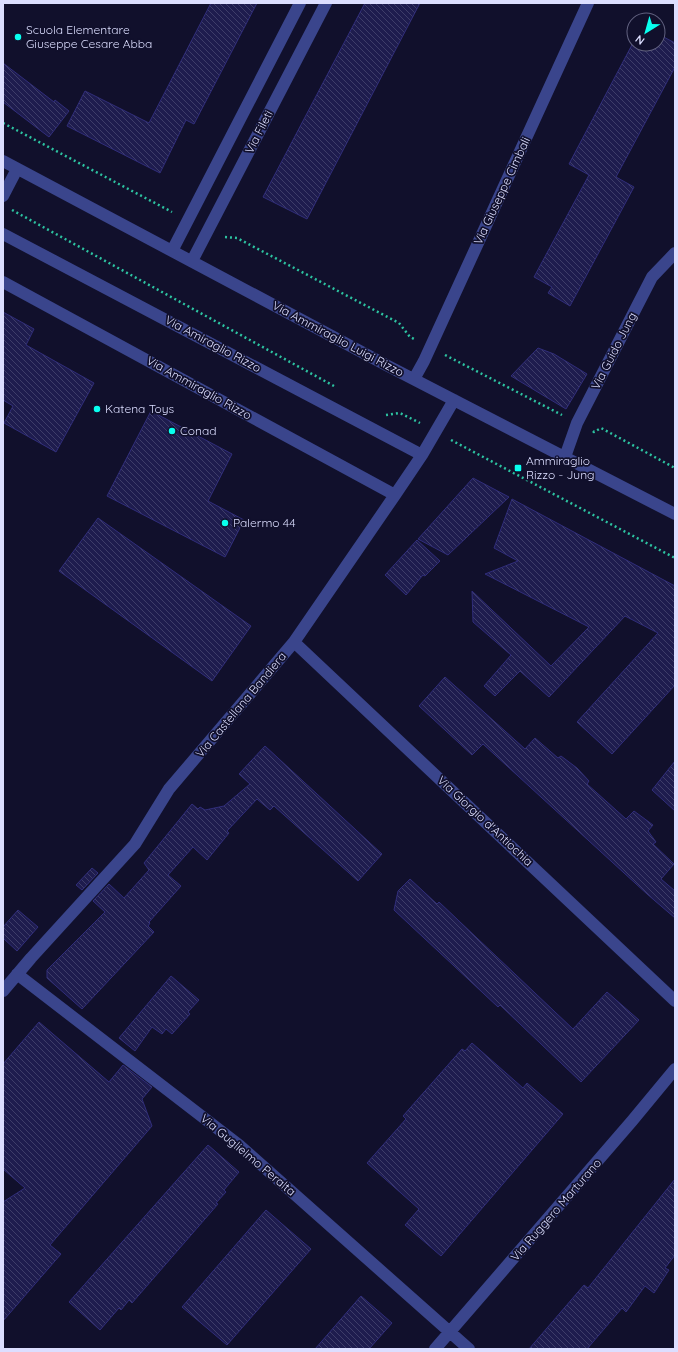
<svg xmlns="http://www.w3.org/2000/svg" width="678" height="1352" viewBox="0 0 678 1352" font-family="Quicksand,sans-serif">
<style>
.building{fill:url(#building-back-hatch);stroke:#302d7a}
.lines{fill:none;stroke-linecap:round;stroke-linejoin:round}
.path{stroke:#2dc2a0;stroke-width:2.5;stroke-dasharray:2 3;stroke-linecap:butt}
.minor{stroke:#3a458c;stroke-width:12}
.poi-dot{fill:#08ffef;stroke:#11102c;stroke-width:1.5}
.labels{text-anchor:middle;stroke-width:3.5;stroke-linejoin:round;paint-order:stroke}
.poi-label{font-size:12px;fill:#dcdeff;stroke:#11102c;text-anchor:start}
.street-label{font-size:12px;fill:#dcdeff;stroke:#11102c}
</style>
<defs>
<pattern id="building-back-hatch" width="6" height="6" patternUnits="userSpaceOnUse"><rect width="6" height="6" fill="#1e1c4e"/><path d="M-1 5l2 2M0 0l6 6M5-1l2 2" fill="none" stroke="#3e3d69"/></pattern>
</defs>
<rect width="100%" height="100%" fill="#11102c"/>
<path class="building" d="M211 3H257L194 124 186 120 160 173 67 126 85 91 149 123Z
M365 3H420L307 219 263 197Z
M658 34 675 43V67L616 177 634 187 570 306 548 293 552 287 534 277 589 175 569 164 634 41V44H658Z
M3 63 54 102 55 100 69 111 49 137 3 102Z
M3 312 34 329 26 345 94 383 56 452 4 423 13 406 3 400Z
M538 348 554 354 587 374 566 409 511 376Z
M151 411 232 454 208 501 244 520 225 557 107 496Z
M473 478 509 497 448 555 418 539Z
M512 499 675 586V685L612 754 577 722 658 633 625 616 549 697 520 671 495 696 484 686 511 655 473 622 472 591 551 666 589 627 485 574 518 561 494 548Z
M98 518 251 626 212 681 59 571Z
M417 540 440 561 425 576 423 575 406 595 385 575Z
M445 677 525 749 535 738 558 758 561 756 577 768 589 781 587 784 626 819 634 811 653 825 648 831 656 842 653 844 674 864 661 879 675 891V918L647 894 483 744 472 755 419 706Z
M265 746 382 854 358 881 274 806 270 810 257 799 227 831 229 833 207 860 193 847 168 875 181 886 149 922 150 923 148 926 154 932 82 1009 47 978V970L105 912 93 901 109 884 124 898 149 870 144 863 192 804 198 809 200 807 205 810 224 806 250 784 239 774Z
M675 761V811L652 790Z
M92 868 98 873 82 890 76 885Z
M410 879 437 904 439 902 573 1029 607 992 639 1020 581 1082 500 1005 498 1007 394 910 398 891Z
M18 910 38 927 17 951 3 938V927Z
M171 976 199 1000 188 1012 190 1014 172 1034 166 1029 162 1034 152 1027 135 1051 119 1038Z
M39 1022 109 1082 123 1065 152 1087 142 1099 152 1126 50 1245 61 1254 3 1321V1202L25 1188 3 1169V1064Z
M472 1043 523 1088 527 1083 563 1114 441 1256 405 1225 419 1209 367 1163 406 1119 403 1116 462 1049 465 1051Z
M208 1145 239 1172 224 1190 226 1192 216 1203 218 1204 132 1303 129 1300 121 1310 119 1308 100 1330 69 1302Z
M675 1179V1255L665 1268 669 1270 654 1293 645 1286 626 1312 622 1308 587 1349H529L584 1285 588 1288Z
M266 1210 311 1249 227 1345 182 1307Z
M361 1296 392 1323 369 1349H315Z"/>
<g class="lines">
<path class="path" d="M3 123 172 212
M12 210 334 386
M225 237 237 238 399 323 410 337 414 339
M445 355 562 415
M386 415 400 413 420 423
M593 431 594 432 601 428 675 468
M451 440 675 558"/>
<path class="minor" d="M3 161 388 366 675 514
M3 196 17 169
M3 234 422 455
M172 251 300 3
M192 261 326 3
M3 282 395 495
M414 379 424 361 588 3
M565 457 577 423 652 277 675 253
M294 642 675 1001
M17 974 239 1145 469 1349
M3 991 31 958 135 844 169 789 294 642 395 495 422 455 454 400
M435 1349 632 1121 675 1069"/>
</g>
<g class="poi-dot">
<circle cx="18" cy="37" r="4"/>
<circle cx="97" cy="409" r="4"/>
<circle cx="172" cy="431" r="4"/>
<rect x="514" y="464" width="8" height="8" rx="2"/>
<circle cx="225" cy="523" r="4"/>
</g>
<g class="labels">
<g class="poi-label">
<text x="26" y="34">Scuola Elementare<tspan x="26" dy="14">Giuseppe Cesare Abba</tspan></text>
<text x="105" y="413">Katena Toys</text>
<text x="180" y="435">Conad</text>
<text x="526" y="465">Ammiraglio<tspan x="526" dy="14">Rizzo - Jung</tspan></text>
<text x="233" y="527">Palermo 44</text>
</g>
<g class="street-label">
<text transform="translate(259 132) rotate(-63)" y="4">Via Fileti</text>
<text transform="translate(502 191) rotate(-65)" y="4">Via Giuseppe Cimbali</text>
<text transform="translate(338 339) rotate(28)" y="4">Via Ammiraglio Luigi Rizzo</text>
<text transform="translate(213 344) rotate(28)" y="4">Via Amiraglio Rizzo</text>
<text transform="translate(614 351) rotate(-63)" y="4">Via Guido Jung</text>
<text transform="translate(199 388) rotate(29)" y="4">Via Ammiraglio Rizzo</text>
<text transform="translate(241 705) rotate(-50)" y="4">Via Castellana Bandiera</text>
<text transform="translate(485 821) rotate(43)" y="4">Via Giorgio d'Antiochia</text>
<text transform="translate(248 1155) rotate(40)" y="4">Via Guglielmo Peralta</text>
<text transform="translate(556 1210) rotate(-49)" y="4">Via Ruggero Marturano</text>
</g>
</g>
<rect width="678" height="1352" fill="none" stroke="#dcdeff" stroke-width="8"/>
<g transform="translate(646 32) rotate(217)"><circle r="19" fill="#11102c" stroke="#626280"/>
<path d="M0-3L7 15L0 10L-7 15Z" fill="#08ffef"/>
<text y="-6" font-size="11" font-weight="bold" text-anchor="middle" fill="#dcdeff">N</text>
</g>
</svg>
